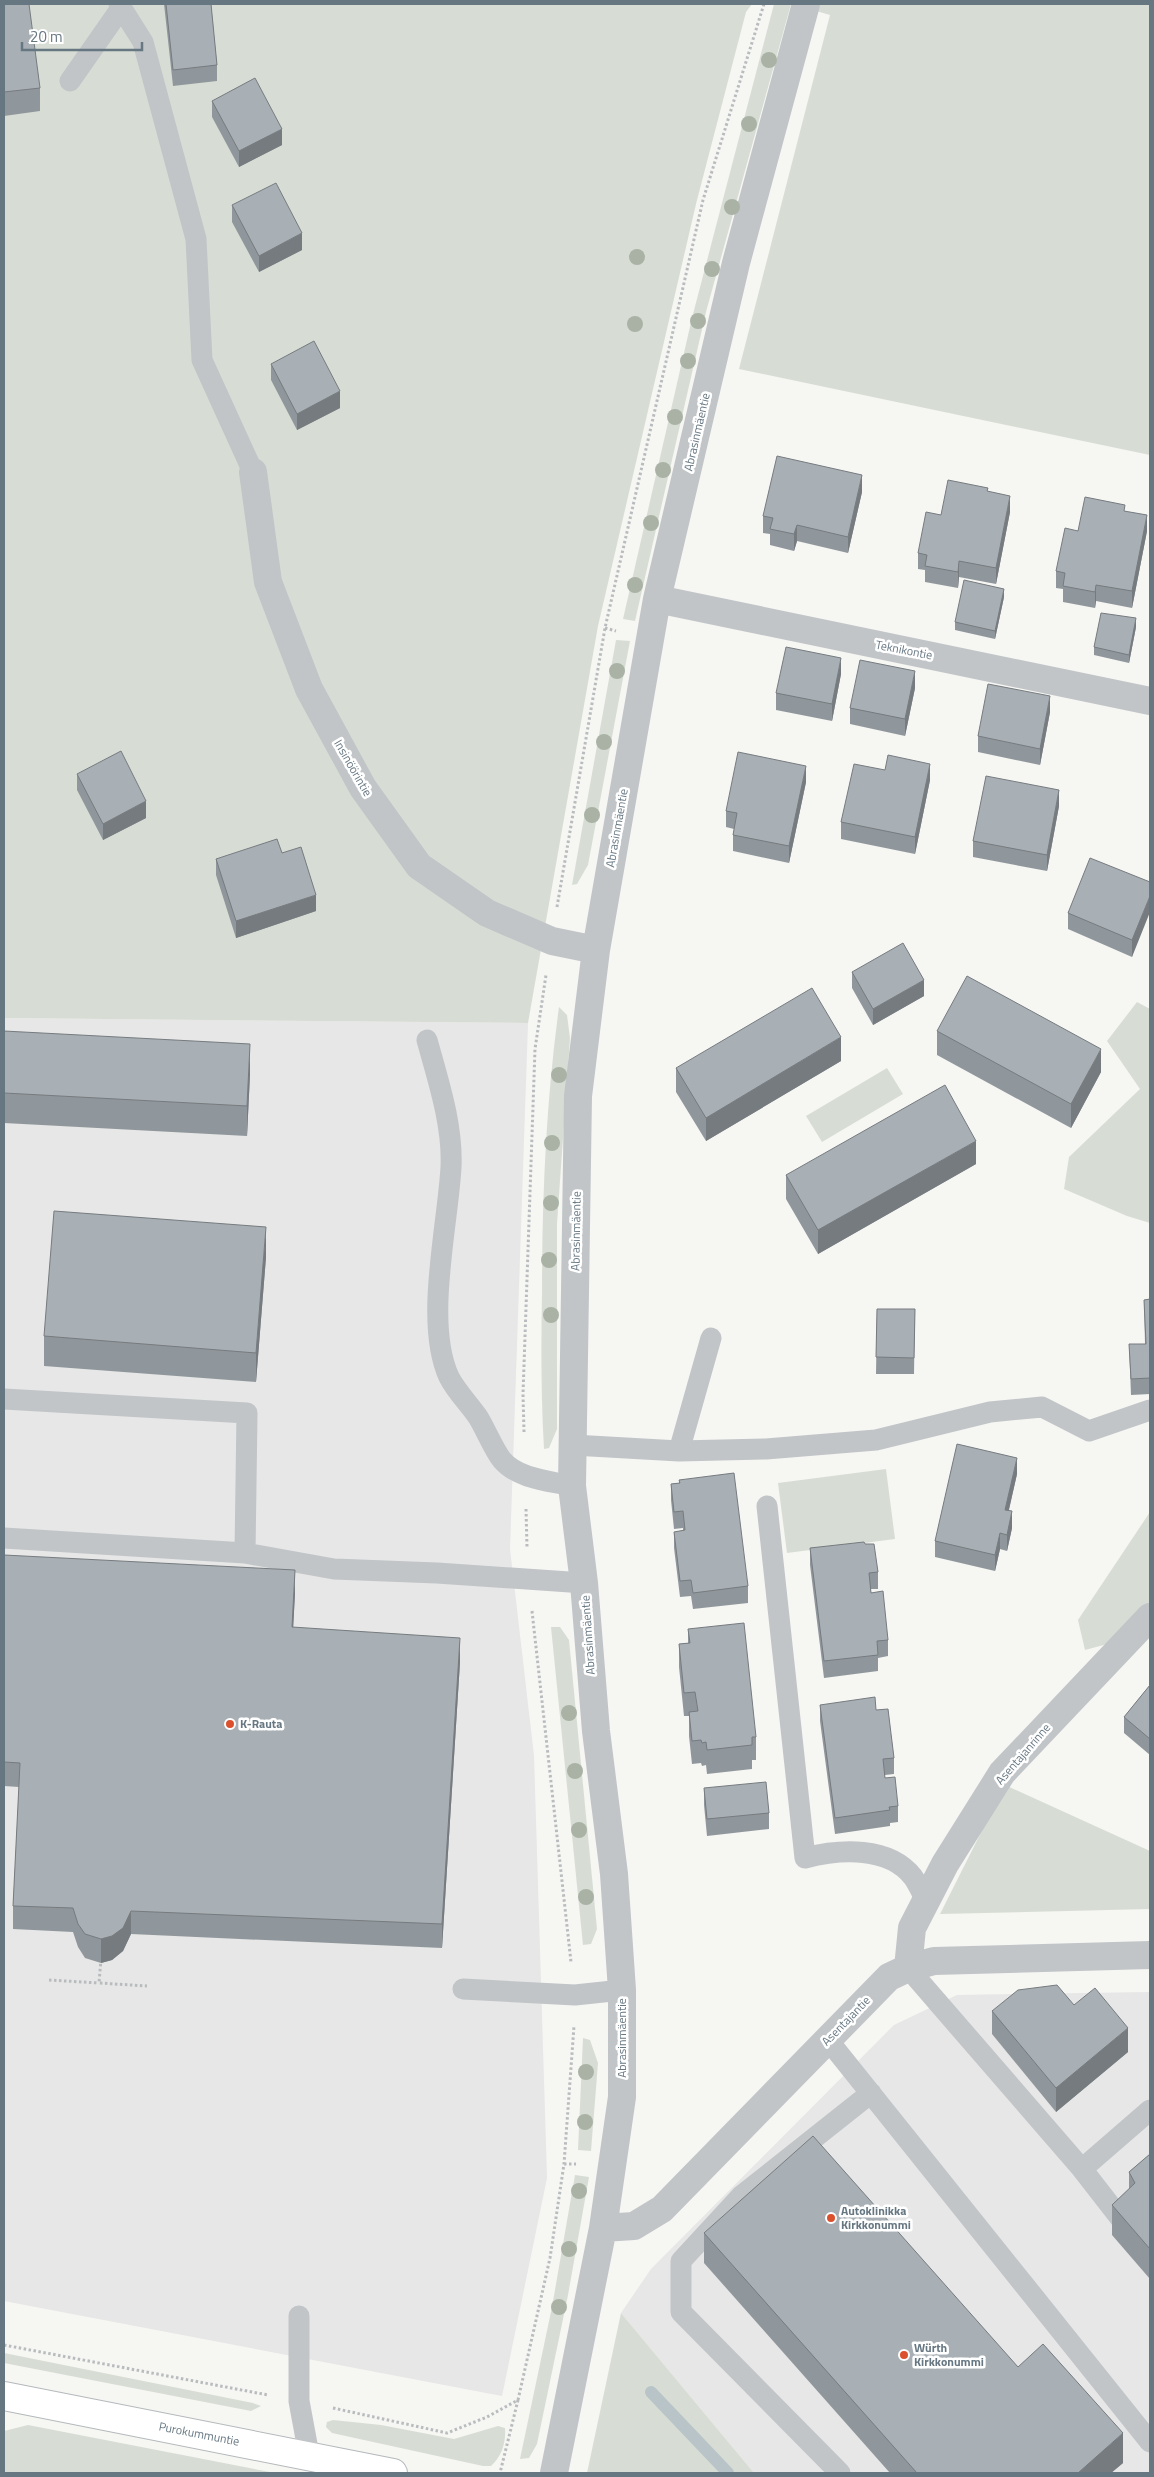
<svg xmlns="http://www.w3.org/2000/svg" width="1154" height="2477" viewBox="0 0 1154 2477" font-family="'Titillium Web',sans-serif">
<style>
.built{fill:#e6e7e6}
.green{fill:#d7ddd4}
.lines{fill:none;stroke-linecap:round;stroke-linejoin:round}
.stream{stroke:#b8c4c7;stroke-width:12}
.secondary-casing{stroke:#b4b9bc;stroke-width:30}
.path{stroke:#b9bcbe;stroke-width:3;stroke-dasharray:2.5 2.5;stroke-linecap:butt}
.lane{stroke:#c1c5c8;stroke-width:21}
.street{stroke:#c1c5c8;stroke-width:28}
.secondary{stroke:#fff;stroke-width:28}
.tree{fill:#a9b2a5}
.wall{fill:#90979c}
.shaded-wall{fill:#767b7f}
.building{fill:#a8b0b5;stroke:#767b7f}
.poi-dot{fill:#db502d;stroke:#fff;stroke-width:2}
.labels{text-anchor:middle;stroke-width:5;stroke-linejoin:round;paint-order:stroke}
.street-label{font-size:12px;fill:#667782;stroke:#fff}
.poi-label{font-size:12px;font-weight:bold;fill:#667782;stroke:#fff;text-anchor:start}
</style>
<rect width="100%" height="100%" fill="#f6f6f3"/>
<path class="built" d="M4 1018 528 1023 510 1549 534 1756 547 2178 502 2396 4 2301Z
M1150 1992V2473H754L621 2313 651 2269 894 2025 957 1995Z"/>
<path class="green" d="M4 4H752L746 12 696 204 598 626 528 1023 4 1018Z
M774 4H791L706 312 635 621 623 619 692 318Z
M792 4H1150V455L739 369 830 15Z
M616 640 630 641 588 865 577 884 572 885Z
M1137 1002 1150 1009V1223L1127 1216 1064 1189 1069 1157 1140 1089 1107 1041Z
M559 1007 567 1015 570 1038 557 1224V1429L549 1448 544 1449C541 1397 541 1345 542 1294 542 1197 546 1102 559 1007Z
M887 1068 903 1094 822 1142 806 1116Z
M886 1469 895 1539 787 1553 778 1483Z
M1150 1512V1603L1111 1643 1085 1650 1078 1620Z
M551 1627H560L569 1640 597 1929 591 1944 583 1945Z
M1005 1785 1150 1851V1909L940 1914Z
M583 2038 590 2040 598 2063 591 2151 578 2150Z
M575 2175 589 2177 568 2295 537 2444 529 2458 520 2459 552 2307Z
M621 2313 754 2473H587Z
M4 2353 253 2403 261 2406 251 2411 4 2363Z
M333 2420 381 2425 454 2439 498 2426 505 2428C506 2443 502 2456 491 2466H483L332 2433 326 2427 327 2422Z
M28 2425 275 2473H4V2431Z"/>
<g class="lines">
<path class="stream" d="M651 2392 728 2473"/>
<defs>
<path id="secondary" d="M4 2396 393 2473"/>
</defs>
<use href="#secondary" class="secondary-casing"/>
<path class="path" d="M605 628 616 631
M557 907 605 628 703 200 764 4
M524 1432 523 1394 535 1049 546 975
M526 1509 527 1547
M532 1611 571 1962
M101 1959 99 1983 147 1986
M49 1980 99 1983
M564 2164H576
M4 2345 268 2395
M518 2400 550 2258 564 2164 574 2026
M333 2408 447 2433 487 2417 518 2400 500 2473"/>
<path class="lane" d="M119 4 143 42 196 239 202 360 253 472
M70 81 121 8
M427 1040C438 1080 453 1125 451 1167 448 1225 424 1323 449 1377 456 1391 469 1404 478 1417 486 1430 494 1450 502 1460 518 1479 550 1481 572 1486
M4 1399 247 1413 245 1553
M573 1445 679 1451 766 1449 876 1440 990 1412 1042 1407 1089 1431 1150 1410
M679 1451 711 1338
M767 1506 805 1858C840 1849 889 1846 913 1877 918 1884 922 1893 926 1901
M4 1538 245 1553 334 1569 437 1573 584 1583
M908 1968 1082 2169 1150 2110
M463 1989 575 1995 622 1990
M828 2040 1150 2442
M1082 2169 1124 2223
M299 2316V2401L309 2455
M840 2473 681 2312V2261L741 2196 871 2093"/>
<path class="street" d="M253 472 268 582 309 689 363 788 419 866 487 913 552 941 596 950
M657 599 1150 701
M908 1968 912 1928 945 1864 1002 1773 1150 1617
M603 2228 634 2226 662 2209 889 1977 908 1968 934 1961 1150 1955
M554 2473 603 2228 622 2097V1990L614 1874 596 1731 584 1583 572 1486 578 1096 596 950 657 599 736 263 806 4"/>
<use href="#secondary" class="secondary"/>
</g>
<g class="tree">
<circle cx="769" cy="60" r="8"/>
<circle cx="749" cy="124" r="8"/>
<circle cx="732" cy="207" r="8"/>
<circle cx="637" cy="257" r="8"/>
<circle cx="712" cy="269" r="8"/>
<circle cx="698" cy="321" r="8"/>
<circle cx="635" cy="324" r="8"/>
<circle cx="688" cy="361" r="8"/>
<circle cx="675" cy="417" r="8"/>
<circle cx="663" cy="470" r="8"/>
<circle cx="651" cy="523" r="8"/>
<circle cx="635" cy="585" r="8"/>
<circle cx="617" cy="671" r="8"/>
<circle cx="604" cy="742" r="8"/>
<circle cx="592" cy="815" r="8"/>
<circle cx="559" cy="1075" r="8"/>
<circle cx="552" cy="1143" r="8"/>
<circle cx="551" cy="1203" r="8"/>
<circle cx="549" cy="1260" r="8"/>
<circle cx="551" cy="1315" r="8"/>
<circle cx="569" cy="1713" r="8"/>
<circle cx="575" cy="1771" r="8"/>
<circle cx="579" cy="1830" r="8"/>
<circle cx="586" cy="1897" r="8"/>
<circle cx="586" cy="2072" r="8"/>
<circle cx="585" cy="2122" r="8"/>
<circle cx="579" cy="2191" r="8"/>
<circle cx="569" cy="2249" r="8"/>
<circle cx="559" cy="2307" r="8"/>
</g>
<path class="wall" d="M4 4 40 88V111L4 116Z
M164 4H211L217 65V81L173 86Z
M212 101 282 145 239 167 212 117Z
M232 205 302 250 259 272 232 222Z
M271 364 340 408 297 430 271 380Z
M862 492 848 553 797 541 794 551 770 545V534L763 533V516Z
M988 492 1010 512 996 584 959 577 958 588 925 582V570L918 569V553L941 515Z
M1125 511 1147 531 1132 608 1096 601 1095 608 1063 602V589L1056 588V571L1078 531Z
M1004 597 995 639 955 630V622Z
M1136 627 1129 663 1094 655V647Z
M841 674 832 721 776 710V693Z
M915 688 905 736 850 724V708Z
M1050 712 1040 765 978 752V736Z
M77 774 146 818 103 840 77 790Z
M930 780 915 854 841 839V822Z
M806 782 789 863 733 851V835L734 829 726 827V811Z
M1059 806 1047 871 973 857V841Z
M282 853 316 911 236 938 216 875V859Z
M1150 882 1132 957 1068 929V913Z
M852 972 924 996 873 1025 852 988Z
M4 1031 250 1074 247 1136 4 1123Z
M937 1031 1101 1072 1071 1128 937 1055Z
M841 1061 706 1141 676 1092V1068Z
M976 1164 818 1254 786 1199V1175Z
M266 1257 256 1382 44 1366V1336Z
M1150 1299V1394L1131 1395 1129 1344H1145L1144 1300Z
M877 1309H915L914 1374H876Z
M1017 1474 1009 1510 1012 1528 1007 1551 1000 1549 995 1571 935 1557V1541Z
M679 1480 748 1586V1603L693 1609 691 1596 680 1597 674 1548V1532L683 1531V1528L674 1529 671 1500V1484L679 1483Z
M865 1544 878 1572V1589H871V1593L888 1640V1656L878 1658V1671L824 1678 810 1565V1548Z
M4 1555 295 1593 293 1627 460 1662 442 1948 131 1934 123 1951 112 1960 101 1963 85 1958 78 1947 73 1932 13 1929V1906L19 1787 4 1786Z
M688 1629 756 1737V1760H752V1769L707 1774 706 1765 702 1766 701 1763 692 1764 689 1736V1716H684L679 1667V1644L688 1643Z
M1150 1685V1755L1124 1733V1717Z
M820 1705 876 1710 894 1758V1774L885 1775V1778L898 1806V1822L890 1823V1826L835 1834 820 1721Z
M704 1788 769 1813V1829L707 1836 704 1805Z
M1074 2005 1128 2052 1056 2112 992 2034V2011Z
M1150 2154V2279L1112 2235V2205L1129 2189V2172Z
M704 2233 1018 2367 1123 2463 1111 2473H890L704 2263Z"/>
<path class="shaded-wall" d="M282 129V145L239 167V151Z
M302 233V250L259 272V256Z
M340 391V408L297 430V414Z
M862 475V492L848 553V537Z
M1010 496V512L996 584V568Z
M1147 515V531L1132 608V591Z
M797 525V541L794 551V534Z
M959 561V577L958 588V572Z
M1096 585V601L1095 608V592Z
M1004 589V597L995 639V631Z
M1136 618V627L1129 663V655Z
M841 658V674L832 721V704Z
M915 671V688L905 736V719Z
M1050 696V712L1040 765V749Z
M930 764V780L915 854V837Z
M806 766V782L789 863V846Z
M1059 790V806L1047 871V855Z
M146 801V818L103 840V824Z
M316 895V911L236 938V921Z
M1150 896V912L1132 957V940Z
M924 980V996L873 1025V1009Z
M841 1037V1061L706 1141V1118Z
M250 1044V1074L247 1136V1106Z
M1101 1049V1072L1071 1128V1104Z
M976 1141V1164L818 1254V1230Z
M266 1227V1257L256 1382V1353Z
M1017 1458V1474L1005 1526V1510Z
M1012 1511V1528L1007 1551V1535Z
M1000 1533V1549L995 1571V1555Z
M295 1570V1593L292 1651V1627Z
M460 1638V1662L442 1948V1924Z
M131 1911V1934L123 1951 112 1960 101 1963V1939Z
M1128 2028V2052L1056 2112V2088Z
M1123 2433V2463L1111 2473H1078Z"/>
<path class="building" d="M4 4H29L40 88 4 92Z
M166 4H211L217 65 173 70Z
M255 78 282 129 239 151 212 101Z
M276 183 302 233 259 256 232 205Z
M314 341 340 391 297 414 271 364Z
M777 456 862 475 848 537 797 525 794 534 770 529 773 518 763 516Z
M948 480 988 488 987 491 1010 496 996 568 959 561 958 572 925 566 927 555 918 553 926 512 941 515Z
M1085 497 1125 505 1124 511 1147 515 1132 591 1096 585 1095 592 1063 586 1065 573 1056 571 1065 528 1078 531Z
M964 580 1004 589 995 631 955 622Z
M1101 613 1136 618 1129 655 1094 647Z
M786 647 841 658 832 704 776 693Z
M860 660 915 671 905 719 850 708Z
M988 684 1050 696 1040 749 978 736Z
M121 751 146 801 103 824 77 774Z
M738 752 806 766 789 846 733 835 737 813 726 811Z
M888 755 930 764 915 837 841 822 854 764 885 770Z
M986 776 1059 790 1047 855 973 841Z
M277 839 282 853 301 847 316 895 236 921 216 859Z
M1090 858 1150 882V896L1132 940 1068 913Z
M903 943 924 980 873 1009 852 972Z
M967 976 1101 1049 1071 1104 937 1031Z
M812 988 841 1037 706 1118 676 1068Z
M4 1031 250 1044 247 1106 4 1093Z
M945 1085 976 1141 818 1230 786 1175Z
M54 1211 266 1227 256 1353 44 1336Z
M1150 1299V1378L1131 1379 1129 1344H1146L1144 1300Z
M877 1309H915L914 1358 876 1357Z
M957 1444 1017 1458 1005 1510 1012 1511 1007 1535 1000 1533 995 1555 935 1541Z
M734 1473 748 1586 693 1593 691 1580 680 1581 674 1532 685 1530 683 1511 674 1512 671 1484 680 1483 679 1480Z
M864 1542 865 1544H874L878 1572 869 1573 871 1593 883 1591 888 1640 877 1641 878 1655 824 1661 810 1548Z
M4 1555 295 1570 292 1627 460 1638 442 1924 131 1911 123 1928 112 1936 101 1939 85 1934 78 1924 73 1908 13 1906 20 1763 4 1762Z
M744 1623 756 1737H752V1745L707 1750 706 1742 702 1743 701 1740 692 1741 689 1712 698 1711 695 1692 684 1693 679 1644 690 1643 688 1629Z
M1150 1685V1739L1124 1717Z
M875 1697 876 1710 888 1709 894 1758 883 1759 885 1778 895 1777 898 1806 889 1807 890 1810 835 1818 820 1705Z
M766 1782 769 1813 707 1819 704 1788Z
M1057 1985 1074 2005 1095 1988 1128 2028 1056 2088 992 2011 1018 1990Z
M813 2136 1018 2367 1043 2344 1123 2433 1078 2473H917L704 2233Z
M1150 2154V2249L1112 2205 1135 2183 1129 2172Z"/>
<g class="poi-dot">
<circle cx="230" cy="1724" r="5"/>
<circle cx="831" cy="2218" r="5"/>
<circle cx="904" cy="2355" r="5"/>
</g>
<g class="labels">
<g class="street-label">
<text transform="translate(697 432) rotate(-77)" y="4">Abrasinmäentie</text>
<text transform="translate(904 650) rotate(11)" y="4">Teknikontie</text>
<text transform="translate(353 768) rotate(60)" y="4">Insinöörintie</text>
<text transform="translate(617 828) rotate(-80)" y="4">Abrasinmäentie</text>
<text transform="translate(576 1231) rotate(-89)" y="4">Abrasinmäentie</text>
<text transform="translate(588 1635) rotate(-94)" y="4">Abrasinmäentie</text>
<text transform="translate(1023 1754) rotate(-49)" y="4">Asentajanrinne</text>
<text transform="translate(846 2021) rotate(-46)" y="4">Asentajantie</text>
<text transform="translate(622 2038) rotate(-90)" y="4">Abrasinmäentie</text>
<text transform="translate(199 2434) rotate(11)" y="4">Purokummuntie</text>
</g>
<g class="poi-label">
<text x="240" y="1728">K-Rauta</text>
<text x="841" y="2215">Autoklinikka<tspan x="841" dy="14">Kirkkonummi</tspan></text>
<text x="914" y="2352">Würth<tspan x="914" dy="14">Kirkkonummi</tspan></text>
</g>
</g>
<rect width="1154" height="2477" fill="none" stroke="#667782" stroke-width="10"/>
<path d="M22 42v8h120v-8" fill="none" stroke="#667782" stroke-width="2.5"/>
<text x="30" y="42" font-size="15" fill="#667782" stroke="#ffffff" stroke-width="4" paint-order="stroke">20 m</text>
</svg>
